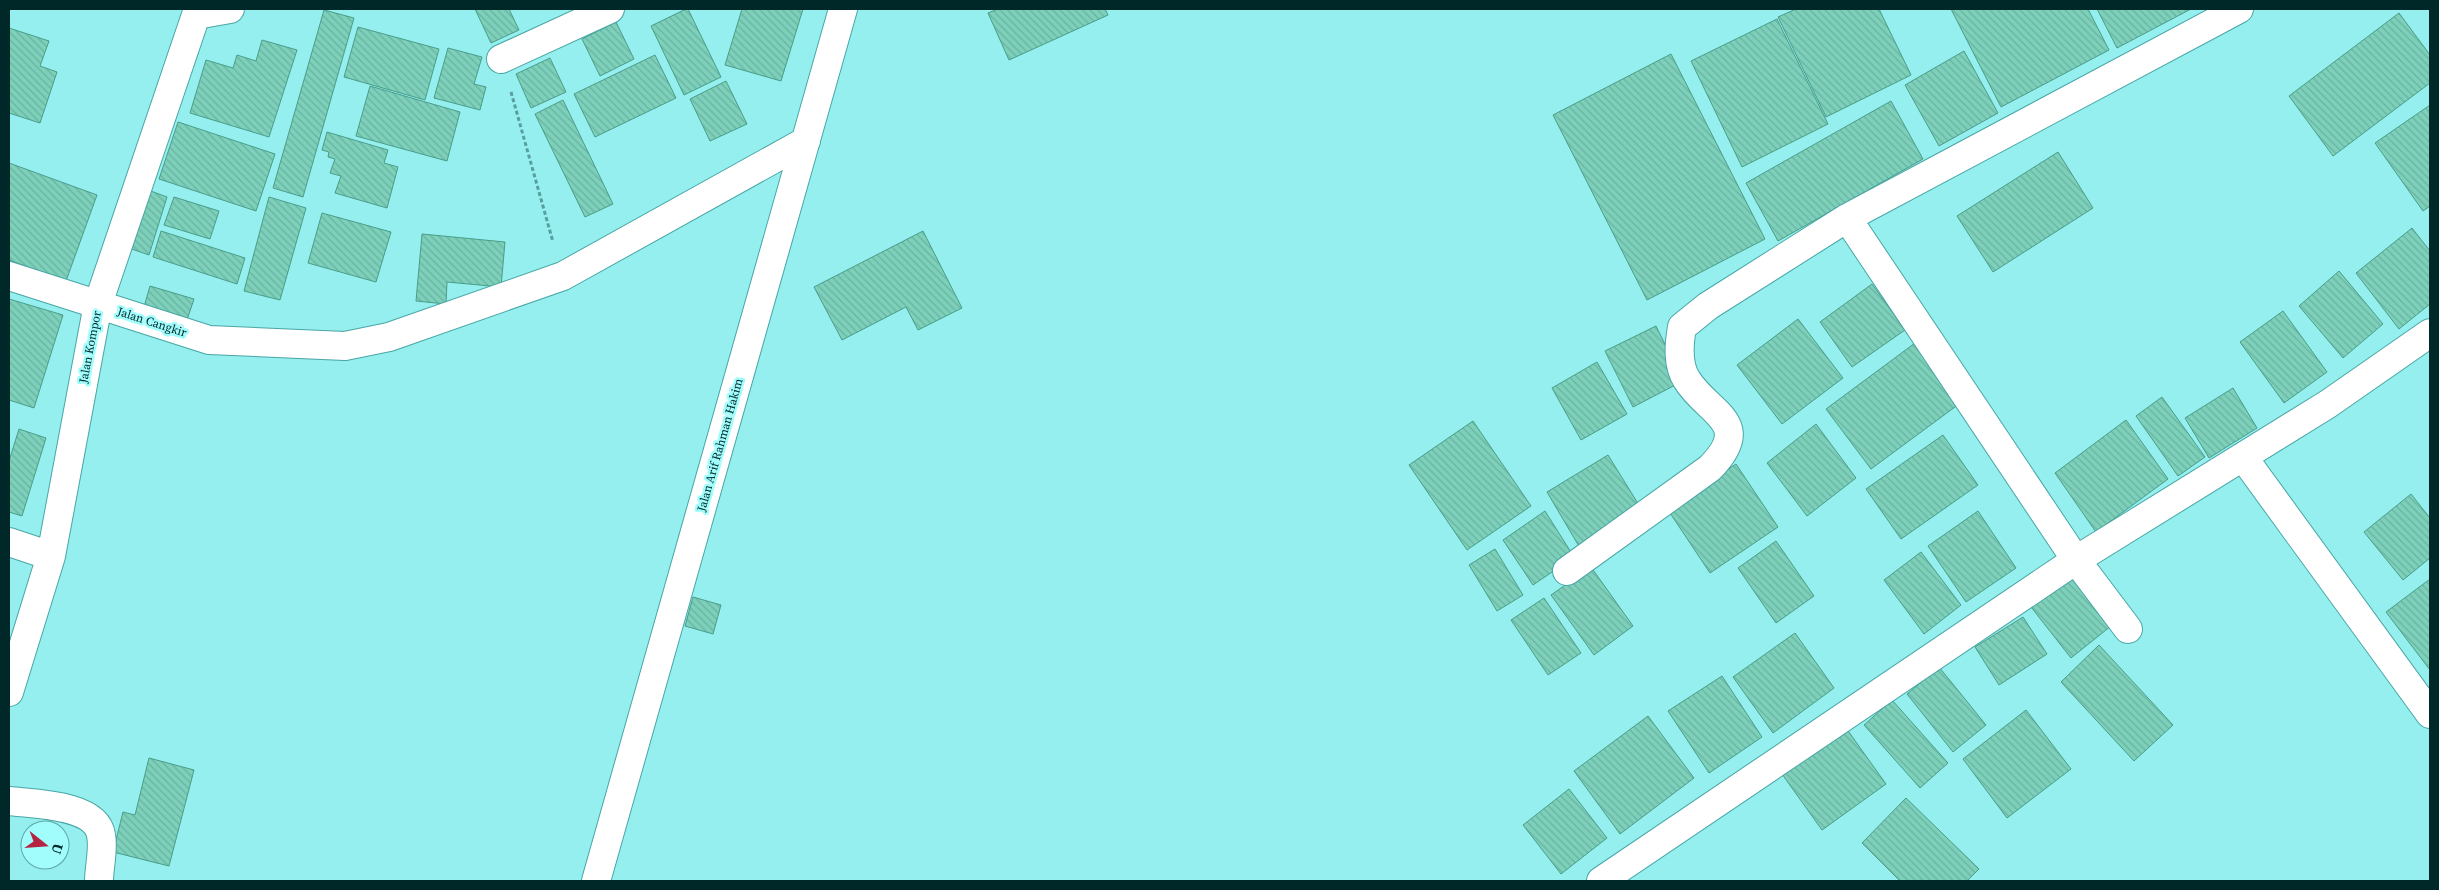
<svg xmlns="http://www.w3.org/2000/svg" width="2439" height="890" viewBox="0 0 2439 890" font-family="'Source Serif 4',serif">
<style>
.building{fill:url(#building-back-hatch);stroke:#499d89}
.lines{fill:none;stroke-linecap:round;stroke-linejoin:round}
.minor-casing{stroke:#49a6a6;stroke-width:30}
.path{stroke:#599f9e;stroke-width:3;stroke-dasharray:4 2.5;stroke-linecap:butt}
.minor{stroke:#fff;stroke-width:28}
.labels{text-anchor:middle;stroke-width:5;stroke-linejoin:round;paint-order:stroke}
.street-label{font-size:12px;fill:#002828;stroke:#a1fcfc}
</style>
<defs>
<pattern id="building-back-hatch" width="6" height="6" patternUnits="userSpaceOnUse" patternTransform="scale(1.25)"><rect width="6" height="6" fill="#7dd0ba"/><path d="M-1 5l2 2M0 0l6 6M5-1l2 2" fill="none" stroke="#6ab3a0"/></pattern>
</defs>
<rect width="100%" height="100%" fill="#94efee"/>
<path class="building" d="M475 9H509L519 30 491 43Z
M686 9H688L721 77 684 95 651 26Z
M742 9H803L781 81 725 65Z
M998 9H1105L1108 15 1009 60 988 13Z
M1796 9H1879L1911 75 1826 117 1778 17Z
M1951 9H2088L2109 50 2001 107Z
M2097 9H2191L2117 48Z
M324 10 354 18 303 197 273 188Z
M2399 13 2430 55V83L2333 156 2289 96Z
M1777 19 1828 124 1742 167 1691 61Z
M616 22 634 59 600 76 582 39Z
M358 27 439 49 425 100 344 77Z
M9 28 49 41 40 66 57 72 40 123 9 113Z
M262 40 297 50 269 137 190 113 206 60 233 68 237 55 256 61Z
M448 48 482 57 474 84 486 87 480 110 434 98Z
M1964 51 1998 113 1939 146 1905 85Z
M1671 54 1765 239 1647 300 1553 115Z
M655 55 676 98 595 137 574 94Z
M550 58 566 92 531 108 516 74Z
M726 81 747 124 710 141 690 99Z
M370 86 460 112 447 161 356 136Z
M563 100 613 204 585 217 535 114Z
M1891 101 1923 159 1778 241 1746 183Z
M2430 105V206L2423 211 2375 143Z
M178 122 275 154 256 211 159 179Z
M327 132 388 150 384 163 398 167 387 208 335 193 341 176 330 173 335 159 328 157 329 152 322 150Z
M2058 152 2093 208 1993 272 1957 216Z
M9 163 97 195 66 281 9 260Z
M148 190 167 197 149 255 129 248Z
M174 197 219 211 210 239 164 225Z
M269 197 306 208 280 300 244 291Z
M322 213 391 232 376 282 308 263Z
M2412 228 2430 251V304L2399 329 2356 273Z
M161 231 245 258 237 284 153 257Z
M923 231 962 308 918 330 906 307 842 340 814 287Z
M422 234 505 242 501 287 447 282 446 304 416 301Z
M2339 271 2383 324 2343 358 2299 306Z
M1872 284 1905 330 1852 367 1820 322Z
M150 286 194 299 187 320 144 307Z
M9 299 63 315 34 408 9 400Z
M2283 311 2327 372 2284 403 2240 342Z
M1798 319 1843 378 1782 424 1737 365Z
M1656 326 1683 381 1633 407 1605 351Z
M1915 343 1959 404 1871 469 1826 409Z
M1597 362 1627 414 1581 440 1552 388Z
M2233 388 2257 428 2209 458 2185 418Z
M2162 397 2205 457 2178 476 2136 416Z
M2126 420 2168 479 2096 532 2055 473Z
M1473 421 1531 506 1467 550 1409 465Z
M1816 424 1856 478 1807 516 1767 463Z
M19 429 46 438 22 516 9 512V461Z
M1943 435 1978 485 1901 539 1866 489Z
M1608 455 1642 510 1580 548 1547 492Z
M1736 464 1778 527 1710 573 1668 510Z
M2411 494 2430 518V558L2403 580 2364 532Z
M1545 511 1574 557 1533 585 1503 540Z
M1978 511 2016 568 1966 602 1928 546Z
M1776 541 1814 596 1776 623 1738 568Z
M1495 549 1523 595 1497 611 1469 565Z
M1921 552 1961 605 1924 634 1884 580Z
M1591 567 1633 626 1594 655 1551 595Z
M2071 574 2111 626 2071 658 2031 607Z
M2430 579V670L2386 612Z
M693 597 721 605 713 634 685 626Z
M1544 598 1581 653 1548 675 1511 620Z
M2023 617 2047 654 1999 685 1975 647Z
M1795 633 1834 688 1773 733 1733 677Z
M2099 645 2173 725 2134 761 2061 682Z
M1939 667 1986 725 1953 752 1907 694Z
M1722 676 1762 737 1709 773 1668 711Z
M1892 700 1948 763 1920 788 1864 725Z
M2026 710 2071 769 2007 818 1963 759Z
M1648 716 1694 778 1620 834 1574 771Z
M1846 728 1886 784 1822 830 1782 774Z
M149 758 194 770 169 866 113 852 123 812 135 815Z
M1569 789 1607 838 1561 874 1523 825Z
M1906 798 1979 869 1967 881H1900L1862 843Z"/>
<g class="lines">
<defs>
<path id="minor" d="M196 15 230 9
M501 59 610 9
M1847 218 2076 560 2128 629
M9 276 209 340 345 346 389 337 563 276 806 141
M2243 457 2430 714
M9 542 51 556
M1567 571 1710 468C1755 422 1708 414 1687 380 1677 365 1679 344 1682 327L1708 306 1847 218 2239 9
M9 692 51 556 98 304 198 9
M9 801C33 804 96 804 101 835 104 849 99 867 99 881
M596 881 843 9
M1601 881 2076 560 2328 404 2430 333"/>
</defs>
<use href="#minor" class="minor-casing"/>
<path class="path" d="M511 92 553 242"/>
<use href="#minor" class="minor"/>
</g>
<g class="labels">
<g class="street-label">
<text transform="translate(152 322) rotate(18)" y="4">Jalan Cangkir</text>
<text transform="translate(90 347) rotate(-79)" y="4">Jalan Kompor</text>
<text transform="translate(720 445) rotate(-74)" y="4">Jalan Arif Rahman Hakim</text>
</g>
</g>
<rect width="2439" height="890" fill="none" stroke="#002828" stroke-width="20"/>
<g transform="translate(45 845) rotate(107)"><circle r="24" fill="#a1fcfc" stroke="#61a7a7"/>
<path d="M0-4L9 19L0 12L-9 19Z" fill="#b52342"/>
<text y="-8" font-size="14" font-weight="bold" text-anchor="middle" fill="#002828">U</text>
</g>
</svg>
